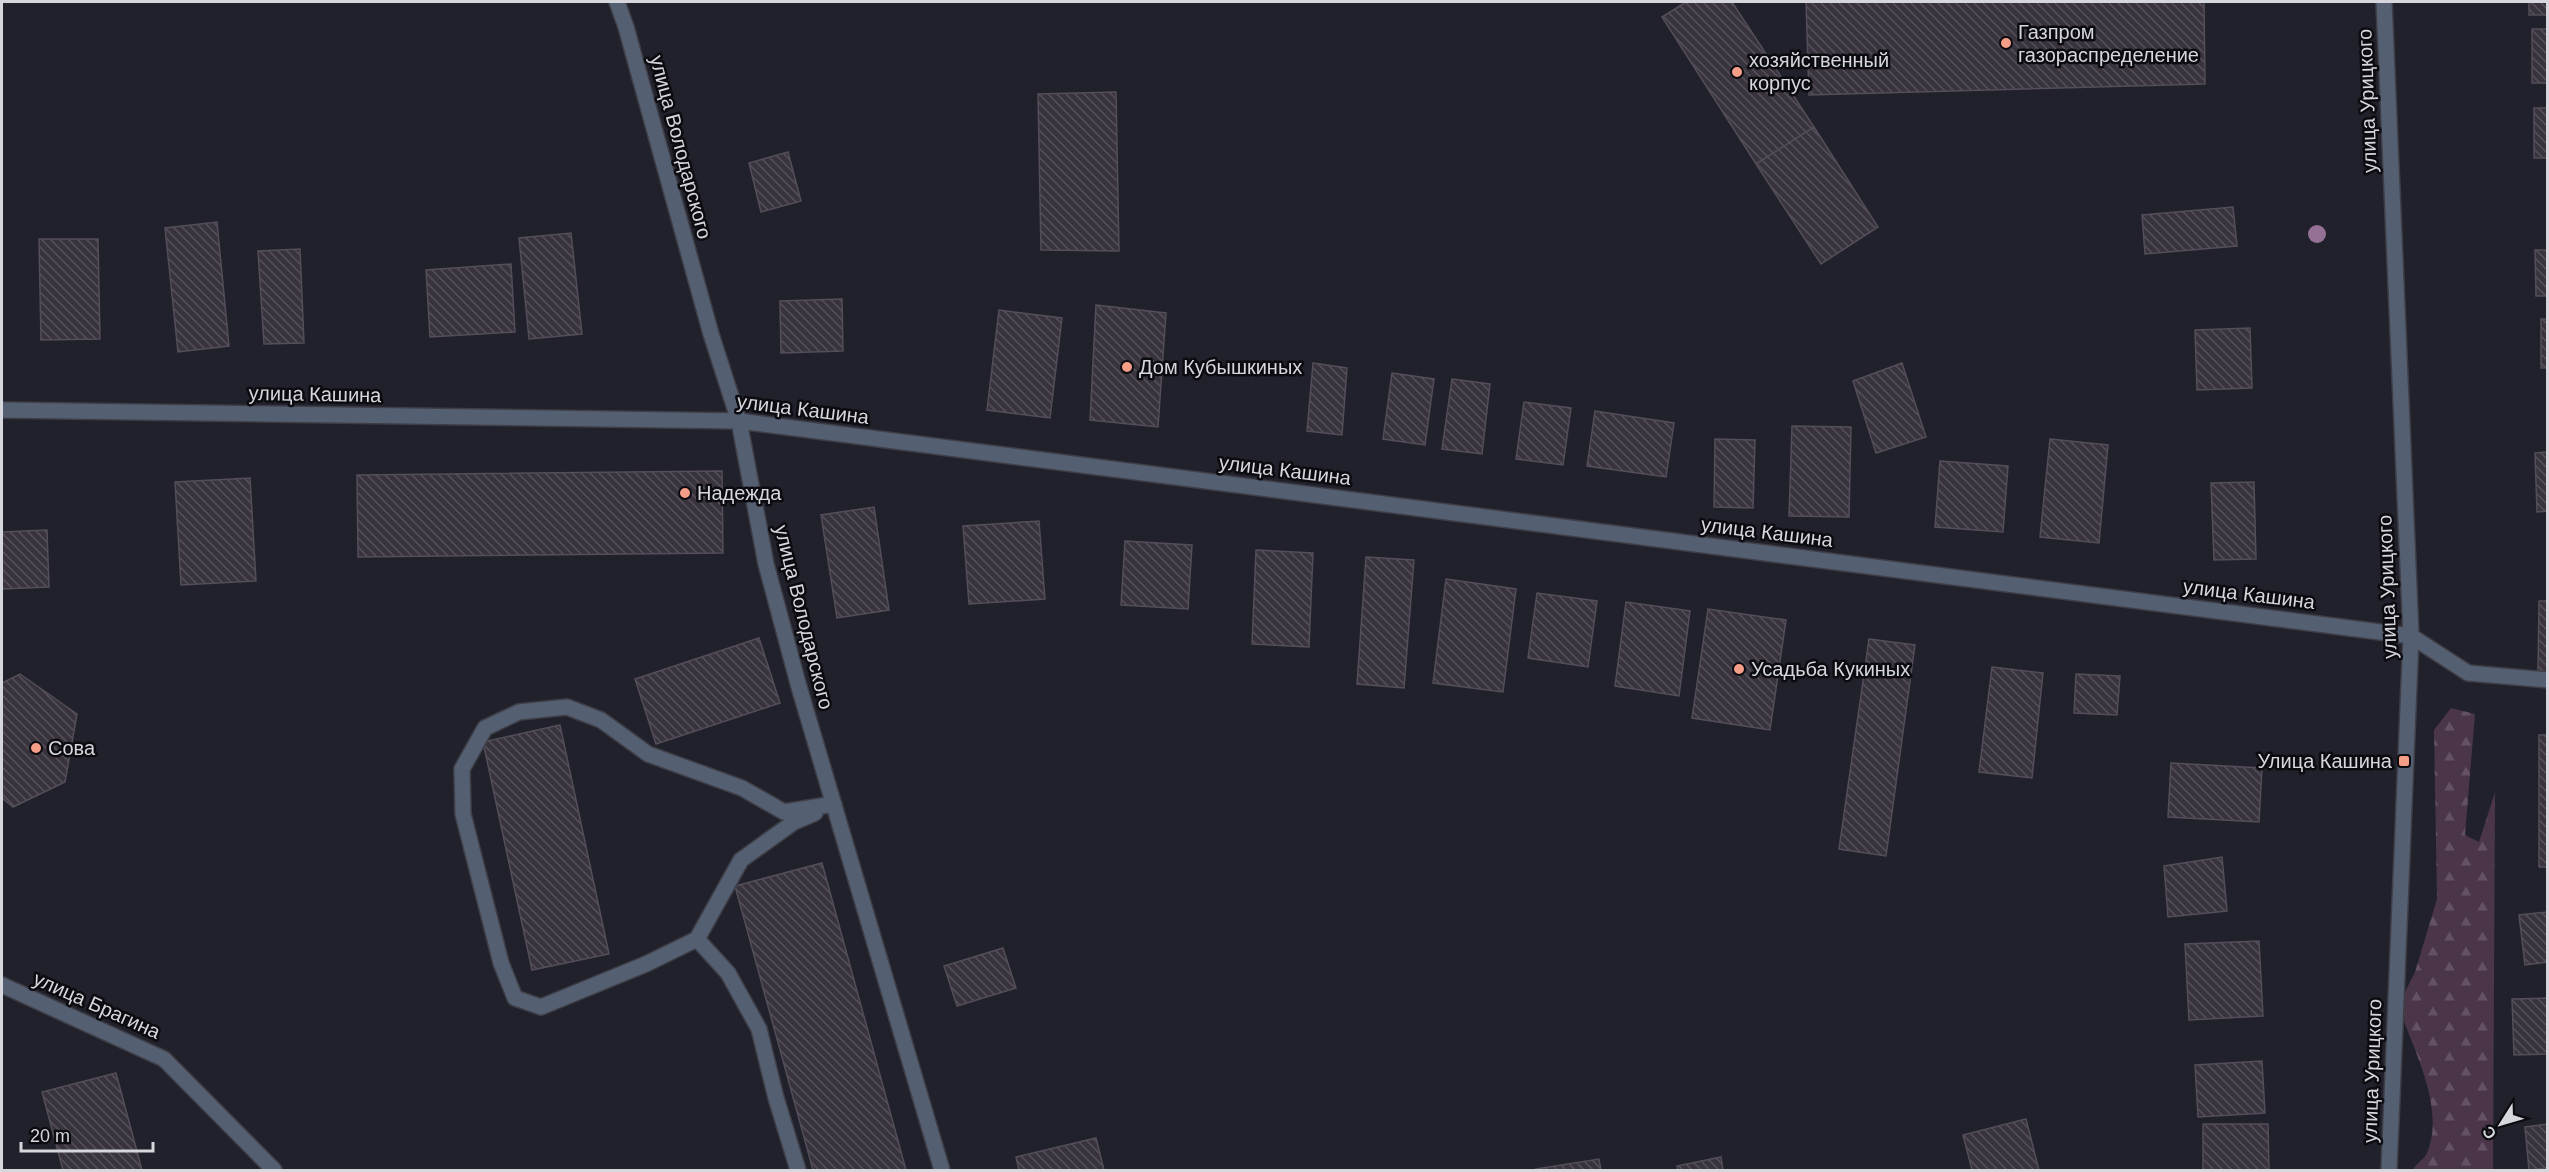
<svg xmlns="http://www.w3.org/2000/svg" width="2549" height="1172" viewBox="0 0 2549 1172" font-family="Arial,sans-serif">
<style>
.forest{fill:url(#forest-firs)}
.building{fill:url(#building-back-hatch);stroke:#534e59;stroke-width:1.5}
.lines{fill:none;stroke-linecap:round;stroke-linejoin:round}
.minor-casing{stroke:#3e3e47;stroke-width:18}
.minor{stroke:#555f72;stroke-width:15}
.tree{fill:#947195}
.poi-dot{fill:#f49e87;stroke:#0b0b10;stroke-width:2}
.labels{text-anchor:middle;stroke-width:5;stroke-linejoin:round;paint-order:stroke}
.poi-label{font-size:20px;fill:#d6d6dd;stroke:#0b0b10;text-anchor:start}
.street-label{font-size:20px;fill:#d6d6dd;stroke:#0b0b10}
</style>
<defs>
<pattern id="forest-firs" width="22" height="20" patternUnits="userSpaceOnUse" patternTransform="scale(1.5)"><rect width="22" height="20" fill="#4b3549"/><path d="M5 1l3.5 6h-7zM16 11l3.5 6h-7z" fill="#645263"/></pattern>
<pattern id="building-back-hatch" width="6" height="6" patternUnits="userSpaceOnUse" patternTransform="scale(1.5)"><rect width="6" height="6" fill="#39333d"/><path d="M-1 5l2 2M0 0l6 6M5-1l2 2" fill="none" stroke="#555059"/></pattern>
</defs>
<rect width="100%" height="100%" fill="#21212b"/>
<path class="forest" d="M2451 708 2475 714 2465 835 2479 842 2495 792 2493 1170H2413C2416 1163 2424 1160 2427 1153 2446 1109 2413 1048 2398 1006L2415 972 2437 899 2434 730Z"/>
<path class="building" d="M1686 2H1732L1814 127 1756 164 1662 17Z
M1806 2H2204L2205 84 1809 95Z
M2529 2H2548V15H2529Z
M2532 29H2548V83H2532Z
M1116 92 1119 251 1041 250 1038 94Z
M2534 108H2548V158H2534Z
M1814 127 1878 227 1821 264 1756 164Z
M788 152 801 201 761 212 749 163Z
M2233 207 2237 246 2145 254 2142 215Z
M217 222 229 346 178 352 165 228Z
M571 233 582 334 529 339 519 238Z
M39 239H98L100 339 41 340Z
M300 249 304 343 264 344 258 251Z
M2535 250H2548V296H2536Z
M511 264 515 332 430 337 426 270Z
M842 299 843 351 781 353 780 301Z
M1096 305 1166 313 1158 427 1090 420Z
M999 310 1062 318 1050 418 987 410Z
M2541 319H2548V368H2541Z
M2250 328 2252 388 2197 390 2195 330Z
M1313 363 1347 368 1342 435 1307 431Z
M1902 363 1926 437 1876 453 1853 381Z
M1392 373 1434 379 1425 445 1383 439Z
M1452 379 1490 384 1482 454 1442 449Z
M1524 402 1571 408 1563 465 1516 459Z
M1595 411 1674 423 1666 477 1587 466Z
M1792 426 1851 427 1849 517 1789 516Z
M1715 439 1755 440 1753 508 1714 507Z
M2050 439 2108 445 2099 543 2040 537Z
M2548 452V511L2537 512 2535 453Z
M1940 461 2008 466 2003 532 1935 527Z
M722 471 723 553 358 557 357 475Z
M250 478 256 581 181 585 175 482Z
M2254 482 2256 559 2214 560 2211 483Z
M874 507 889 610 837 618 821 515Z
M1039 521 1045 599 969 604 963 526Z
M47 530 49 587 2 589V532Z
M1125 541 1192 545 1188 609 1121 605Z
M1256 550 1313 553 1309 647 1252 644Z
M1366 557 1414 560 1404 688 1357 684Z
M1446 579 1516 589 1503 692 1433 683Z
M1537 593 1597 601 1588 667 1528 658Z
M2539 601H2548V672H2538Z
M1626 602 1690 611 1679 696 1615 686Z
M1708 609 1786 620 1770 730 1692 718Z
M759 638 780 703 656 744 635 679Z
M1869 639 1915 645 1886 856 1839 849Z
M1992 667 2043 673 2032 778 1979 772Z
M20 674 77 714 65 782 13 807 2 798V683Z
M2076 674 2120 676 2117 715 2074 713Z
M560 725 609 954 532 970 483 742Z
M2539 735H2548V867H2539Z
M2171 763 2262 768 2259 822 2168 817Z
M2222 857 2227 911 2168 917 2164 866Z
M822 863 906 1170H813L735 886Z
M2548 912V962L2525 965 2519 915Z
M2259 941 2263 1016 2189 1020 2185 944Z
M1003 948 1016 988 957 1006 944 966Z
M2548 998V1054L2514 1055 2512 999Z
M2262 1061 2265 1113 2198 1117 2195 1065Z
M116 1073 142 1170H63L42 1092Z
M2026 1119 2039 1170H1972L1963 1135Z
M2203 1124H2268L2269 1170H2203Z
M2548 1124V1168L2529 1170 2525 1127Z
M1096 1138 1104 1170H1019L1016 1157Z
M1721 1157 1723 1170H1678L1677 1166Z
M1599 1159 1601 1170H1537L1536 1169Z"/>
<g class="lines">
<defs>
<path id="minor" d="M617 2 626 27 711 334 739 421 766 564 799 687 942 1170
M2384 2 2411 636 2389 1170
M2 410 739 421 2411 636 2468 673 2548 680
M697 939 741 860 794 822 815 813
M2 985 164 1059 274 1170
M798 1170 776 1098 759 1029 728 973 697 939 646 964 541 1007 515 998 501 963 463 814 462 769 485 728 519 712 567 707 601 720 648 754 742 788 784 812 834 804"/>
</defs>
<use href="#minor" class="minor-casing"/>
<use href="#minor" class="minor"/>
</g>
<circle class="tree" cx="2317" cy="234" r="9"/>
<g class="poi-dot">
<circle cx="2006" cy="43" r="6"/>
<circle cx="1737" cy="72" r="6"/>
<circle cx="1127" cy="367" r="6"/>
<circle cx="685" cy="493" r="6"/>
<circle cx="1739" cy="669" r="6"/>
<circle cx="36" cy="748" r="6"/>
<rect x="2398" y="755" width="12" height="12" rx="3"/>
</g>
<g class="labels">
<g class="poi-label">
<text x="2018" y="39">Газпром<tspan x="2018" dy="23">газораспределение</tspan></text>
<text x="1749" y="67">хозяйственный<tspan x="1749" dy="23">корпус</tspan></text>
<text x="1139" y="374">Дом Кубышкиных</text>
<text x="697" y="500">Надежда</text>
<text x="1751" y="676">Усадьба Кукиных</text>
<text x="48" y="755">Сова</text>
<text x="2392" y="768" text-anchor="end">Улица Кашина</text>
</g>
<g class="street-label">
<text transform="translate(2367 101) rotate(-92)" y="7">улица Урицкого</text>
<text transform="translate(681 147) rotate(75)" y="7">улица Володарского</text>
<text transform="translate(315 394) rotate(1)" y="7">улица Кашина</text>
<text transform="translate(803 409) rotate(7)" y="7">улица Кашина</text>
<text transform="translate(1285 470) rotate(7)" y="7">улица Кашина</text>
<text transform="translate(1767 532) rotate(7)" y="7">улица Кашина</text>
<text transform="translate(2387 587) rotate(-92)" y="7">улица Урицкого</text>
<text transform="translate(2249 594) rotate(7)" y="7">улица Кашина</text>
<text transform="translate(804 617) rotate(76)" y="7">улица Володарского</text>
<text transform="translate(97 1005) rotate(24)" y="7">улица Брагина</text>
<text transform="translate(2372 1071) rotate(-88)" y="7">улица Урицкого</text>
</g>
</g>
<rect width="2549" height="1172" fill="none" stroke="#d6d6dd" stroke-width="6"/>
<g transform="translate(2501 1124) rotate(233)" stroke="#0b0b10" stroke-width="4.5" paint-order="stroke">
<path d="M0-4.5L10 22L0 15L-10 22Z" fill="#d6d6dd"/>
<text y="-9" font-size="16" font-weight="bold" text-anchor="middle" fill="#d6d6dd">С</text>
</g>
<path d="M21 1142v9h132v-9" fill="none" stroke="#d6d6dd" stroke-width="3"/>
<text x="30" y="1142" font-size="18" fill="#d6d6dd" stroke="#0b0b10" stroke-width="4.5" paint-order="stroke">20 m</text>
</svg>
